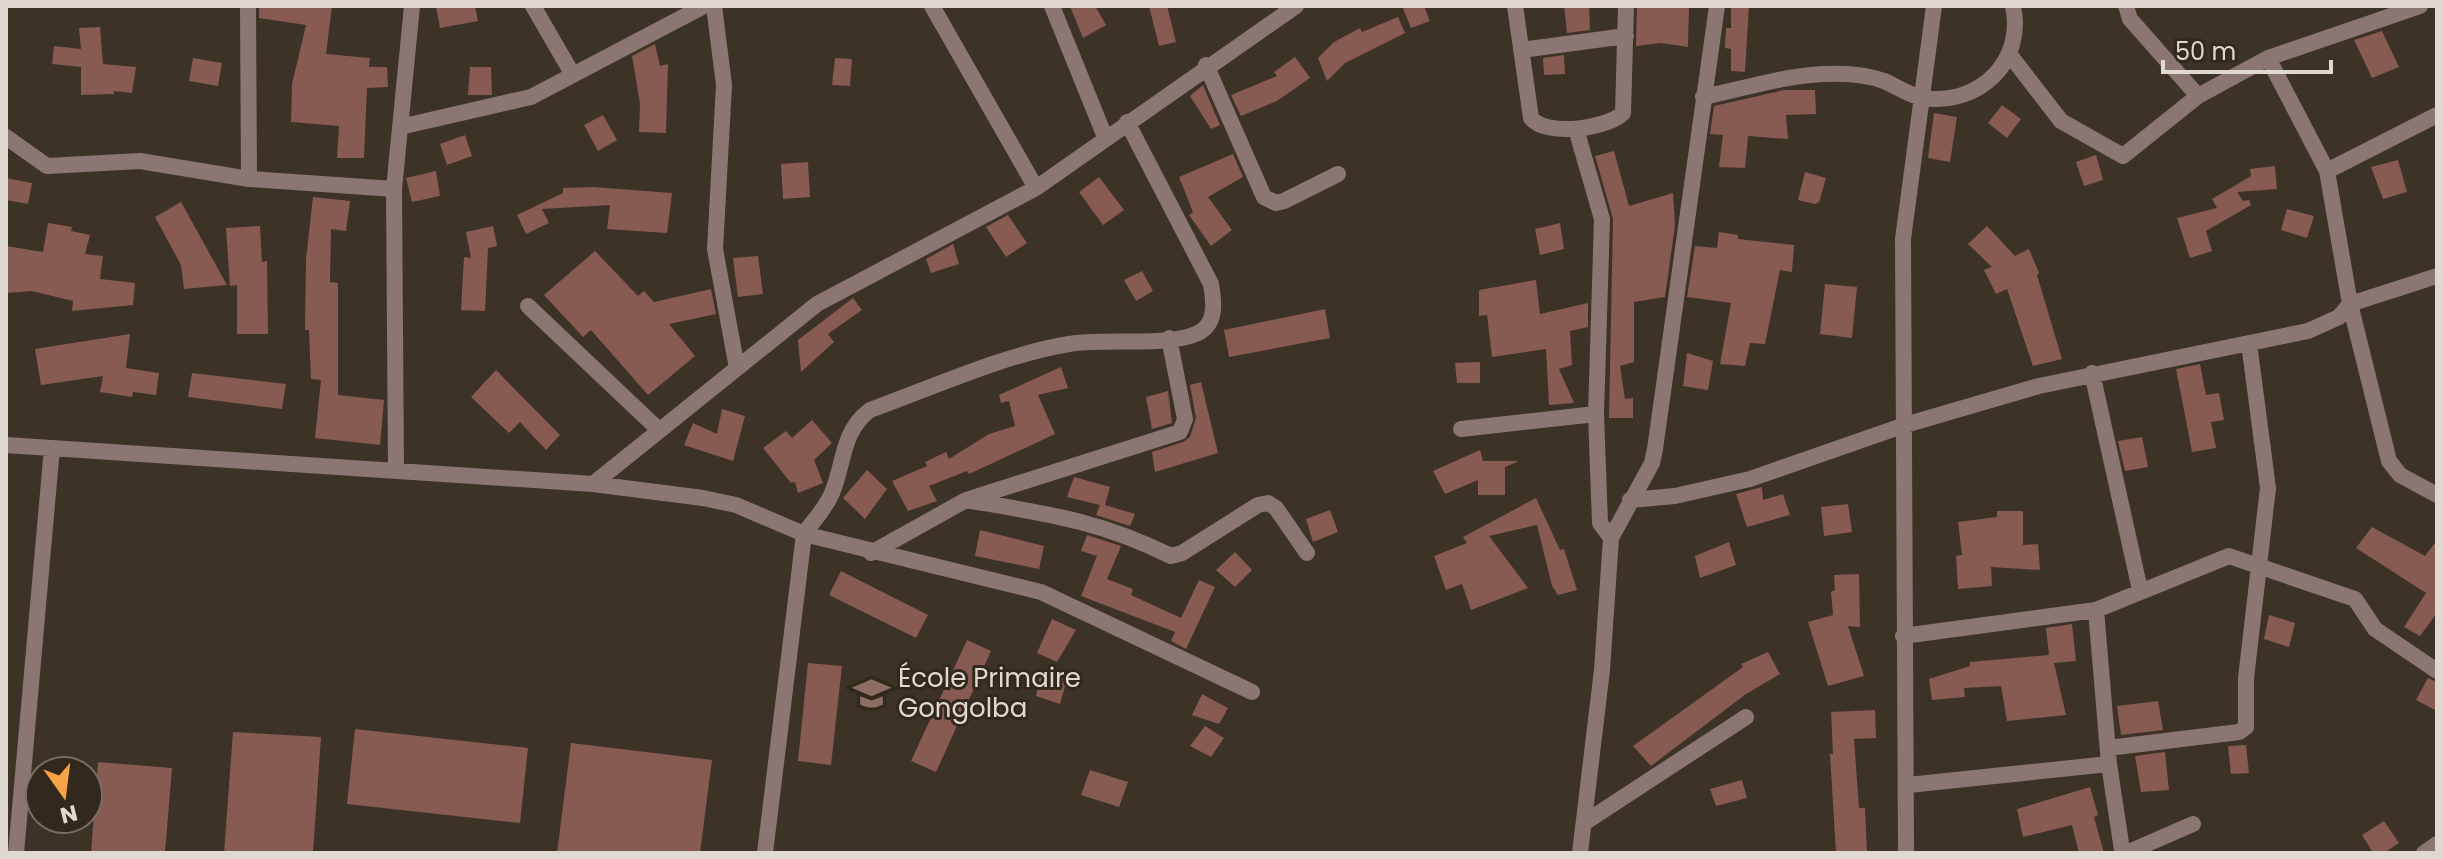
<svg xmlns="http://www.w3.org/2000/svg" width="2443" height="859" viewBox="0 0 2443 859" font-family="Poppins,sans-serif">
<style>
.building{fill:#875a52}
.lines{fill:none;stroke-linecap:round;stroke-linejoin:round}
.street{stroke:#8c7674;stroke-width:16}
.labels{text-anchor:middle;stroke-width:6;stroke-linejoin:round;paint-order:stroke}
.poi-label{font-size:26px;fill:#e0d9d1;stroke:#33281c;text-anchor:start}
</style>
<rect width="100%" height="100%" fill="#3d3226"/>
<path class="building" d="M259 6H332L326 54 370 58 369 67H387L388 87 367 88 364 158H337L339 126 291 122 292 84 306 25 259 18Z
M436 6H475L478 21 440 28Z
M1070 6H1095L1106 25 1083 38Z
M1149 6H1167L1176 42 1159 46Z
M1402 6H1424L1430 21 1411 28Z
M1564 6H1589L1590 30 1567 33Z
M1637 6H1689L1688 47 1661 43 1636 46Z
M1731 6H1749L1745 72 1731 71V49L1725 48 1726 28H1731Z
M1398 17 1405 33 1345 63 1327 81 1318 58 1334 42 1360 28 1362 32Z
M100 27 103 64 136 67 132 93 114 91V94L81 95V67L52 64 54 46 81 49 79 28Z
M2382 31 2399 67 2372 78 2354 40Z
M655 44 660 66 668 64 666 133 639 132 640 104 632 56Z
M1564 55 1565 74 1544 75 1543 58Z
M1295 57 1310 78 1277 101 1241 116 1231 95 1277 76 1274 72Z
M193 58 222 63 218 86 189 81Z
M835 58 852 59 850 86 832 85Z
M470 67H491L492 95H468Z
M1203 85 1220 125 1211 129 1190 96Z
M1784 90H1815L1816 114 1786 115 1788 139 1748 136 1745 168 1719 167 1723 135 1710 134 1714 106Z
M2002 105 2021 119 2007 138 1988 123Z
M1934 113 1957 117 1950 162 1928 158Z
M603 115 617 140 598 151 584 125Z
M465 135 472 156 447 165 440 144Z
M1614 151 1629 206 1673 193 1675 225 1665 297 1634 302V362L1620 366 1625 399 1633 398V418H1609L1613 219 1595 156Z
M1233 154 1243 177 1208 197 1232 230 1211 246 1189 215 1193 212 1179 177Z
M2096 155 2103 180 2084 186 2076 162Z
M2398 160 2407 192 2383 199 2371 167Z
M808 162 810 197 783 199 781 164Z
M2275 166 2277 189 2237 192 2243 201 2249 200 2251 205 2206 231 2212 251 2190 258 2177 218 2217 208 2212 199 2251 176 2250 169Z
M436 171 440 196 412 202 406 178Z
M1805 172 1826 178 1819 202 1815 204 1798 200Z
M1099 177 1124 210 1103 225 1079 192Z
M6 178 32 183 28 204 6 200Z
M593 187 672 193 667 233 607 229 610 205 542 209 549 223 526 234 517 215 563 193V188Z
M313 197 350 201 346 231 331 229 330 282 338 283V395L384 400 380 445 315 438 321 380 311 379 309 330H305L306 259Z
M181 202 227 285 184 289 181 265 155 217Z
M2287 209 2314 216 2307 238 2281 230Z
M1008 215 1027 243 1006 257 986 227Z
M48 223 72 227 71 231 90 235 85 254 103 256 100 279 135 283 133 305 72 311 73 301 32 291 7 293 6 246 43 252Z
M1560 223 1564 249 1540 255 1535 229Z
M260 226 262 262 267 261 268 334H237V285L230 286 226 228Z
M493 226 497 246 488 248 485 311 461 310 464 257 471 258 466 232Z
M1987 226 2015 256 2029 249 2039 273 2037 275 2062 359 2033 366 2007 289 1996 294 1984 270 1992 267 1968 244Z
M1719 232 1738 235V239L1794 245 1792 272 1780 270 1765 344 1750 343 1745 366 1720 364 1731 303 1687 297 1695 246 1717 248Z
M953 244 959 264 931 273 926 259Z
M595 251 638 296 644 291 654 302 711 289 716 314 669 324 695 356 648 395 591 330 583 337 544 295Z
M758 256 763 294 738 297 733 258Z
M1142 271 1153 291 1136 301 1124 280Z
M1536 280 1540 314 1588 303V327L1570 331 1572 365 1559 369 1574 403 1549 405 1546 349 1492 357 1487 315 1479 316V290Z
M1825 284 1857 287 1852 338 1820 334Z
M853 298 862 310 828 334 834 342 801 372 798 340Z
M1325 309 1330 338 1229 357 1224 330Z
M130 334 126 368 159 373 156 395 133 392 132 397 100 392 103 376 41 385 35 349Z
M1687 353 1713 361 1708 390 1683 386Z
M1480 362V383H1457L1455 363Z
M2200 364 2206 395 2219 393 2224 420 2211 422 2216 448 2192 452 2176 369Z
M1061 367 1068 388 1038 395 1055 434 969 474 967 471 929 486 937 501 908 511 892 481 927 466 925 462 946 452 949 459 989 434 1015 426 1009 401 1001 403 999 395Z
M496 370 560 435 546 450 520 422 509 433 471 397Z
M192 373 286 384 282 409 188 397Z
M1201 382 1218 453 1155 472 1152 452 1183 442 1190 437 1196 418 1190 385Z
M1168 391 1172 423 1152 429 1146 397Z
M722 409 745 416 733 461 684 445 693 423 717 434Z
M812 420 832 443 814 460 823 483 798 493 795 482 791 483 763 448 786 431 792 438Z
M2142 437 2148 467 2125 471 2118 441Z
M1480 450 1483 461H1519L1505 467V495H1478V480L1445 494 1433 471Z
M867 470 887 489 865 519 843 498Z
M1074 477 1110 487 1105 505 1135 514 1130 526 1096 515 1100 505 1067 497Z
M1762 487 1763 500 1783 494 1790 515 1747 527 1736 494Z
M1536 498 1560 550 1564 549 1577 590 1558 595 1552 586 1537 525 1489 536 1528 588 1471 610 1462 584 1446 590 1434 556 1467 543 1463 537Z
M1848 504 1852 532 1824 536 1821 507Z
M1330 510 1338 532 1313 542 1306 519Z
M1997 511H2023V545L2038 544 2040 570 1991 567 1992 586 1958 589 1956 556 1962 555 1958 522 1997 517Z
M2372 527 2425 556 2437 540V613L2420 636 2404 627 2426 593 2356 548Z
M980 530 1044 546 1039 569 975 556Z
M1087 535 1121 546 1107 579 1133 589 1131 595 1181 618 1199 580 1215 587 1186 649 1171 641 1175 632 1081 596 1097 556 1081 551Z
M1729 542 1736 565 1700 578 1695 556Z
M1235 552 1252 570 1235 587 1216 570Z
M841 571 928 615 916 638 829 595Z
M1859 574 1860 627 1848 626 1864 676 1828 686 1808 622 1833 615 1831 592 1835 590 1834 575Z
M2269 615 2295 623 2289 647 2264 639Z
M1052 619 1076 630 1057 662 1037 653Z
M2072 624 2076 661 2054 663 2066 715 2007 721 2001 686 1964 688 1965 697 1932 700 1929 679 1970 666V662L2049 655 2046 628Z
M967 640 991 651 936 772 911 761Z
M1768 652 1780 674 1746 694 1651 766 1633 746 1743 667 1741 664Z
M808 663 842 666 831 765 798 761Z
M1041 669 1067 679 1060 704 1036 696Z
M2428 678 2437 682V711L2416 700Z
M1202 694 1228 708 1219 724 1192 715Z
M2158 701 2163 730 2121 735 2117 706Z
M1875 710 1876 738 1854 739 1859 808H1865L1867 853H1836L1830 754H1833L1831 712Z
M1205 726 1224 738 1211 757 1190 746Z
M355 729 528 748 520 823 347 804Z
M233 732 321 737 313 853H224Z
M571 743 712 760 700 853H557Z
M2246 745 2249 773 2231 774 2228 746Z
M2165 752 2169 790 2141 792 2135 756Z
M98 762 172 768 165 853H91Z
M1090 770 1128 782 1119 807 1081 795Z
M1742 780 1747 798 1716 806 1710 789Z
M2090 787 2098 815 2094 817 2104 853H2079L2072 825 2023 837 2017 809Z
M2384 821 2399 843 2384 853H2373L2362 835Z"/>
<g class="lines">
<path class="street" d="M248 6 249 179
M533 6 573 75
M714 6 724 85 715 249 737 368
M932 6 1036 188
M1052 6 1105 137
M1515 6 1531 118C1546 137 1607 129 1623 113L1626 6
M2126 6 2130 19 2198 96
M1521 50 1626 36
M2010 55 2061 121 2123 156 2198 96 2268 58 2420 6
M2268 58 2327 171
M1206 65 1264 197 1276 203 1284 201 1338 174
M1703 97C1742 89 1783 76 1823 74 1842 73 1866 74 1884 81 1896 86 1910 96 1923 98 1980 106 2025 61 2013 6
M2437 115 2327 171 2350 304 2389 461 2400 475 2437 495
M400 127 531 97 704 6
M1576 129 1602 219 1596 414 1600 523 1611 538
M6 137 47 166 140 161 249 179 394 189
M528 306 659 430
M2092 373 2140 590
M1461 429 1596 414
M6 445 593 484 703 498 736 505 804 534 1041 592 1252 692
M396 471 394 189 412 6
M593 484 817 304 1036 188 1296 6
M1630 500 1675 496 1750 479 1905 425 2039 386 2308 331 2339 317 2350 304 2437 276
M972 501C1049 514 1100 521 1171 556L1182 553 1258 505 1268 503 1276 508 1307 553
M871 553 966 500 1180 432 1185 419 1169 338
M2096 610 2109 764 2122 850 2131 851 2193 824
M1903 636 2096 610 2229 556 2355 599 2375 629 2437 671
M2108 748 2239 732 2246 727V678L2268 488 2249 343
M1908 785 2109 764
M1584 823 1746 717
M16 853 52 448
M765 853 804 534C813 521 826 508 832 493 845 462 841 432 870 410 931 388 1006 354 1069 344 1103 338 1171 347 1198 333 1217 324 1214 301 1211 284L1127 122
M1580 853 1602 670 1611 538 1652 463 1655 449 1717 6
M1906 853 1903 239 1934 6
M2424 853 2437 844"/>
</g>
<defs>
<symbol id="school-bare" viewBox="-9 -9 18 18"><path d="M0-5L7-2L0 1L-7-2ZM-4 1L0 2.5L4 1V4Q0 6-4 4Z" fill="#8d6e63" stroke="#33281c" stroke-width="2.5" paint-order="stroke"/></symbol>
</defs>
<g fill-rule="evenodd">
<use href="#school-bare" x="846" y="668" width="51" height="51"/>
</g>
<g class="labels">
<g class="poi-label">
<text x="898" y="687">École Primaire<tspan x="898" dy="30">Gongolba</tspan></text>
</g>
</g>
<rect width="2443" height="859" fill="none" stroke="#e0d9d1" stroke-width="16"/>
<g transform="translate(64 795) rotate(166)"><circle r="38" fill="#33281c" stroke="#786f64" stroke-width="2"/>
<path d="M0-6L14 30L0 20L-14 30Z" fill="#f5a346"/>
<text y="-12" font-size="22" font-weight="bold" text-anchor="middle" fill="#e0d9d1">N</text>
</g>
<path d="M2163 60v12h168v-12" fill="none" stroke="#e0d9d1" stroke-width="4"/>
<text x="2175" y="60" font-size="24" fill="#e0d9d1" stroke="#33281c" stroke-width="6" paint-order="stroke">50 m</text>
</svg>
